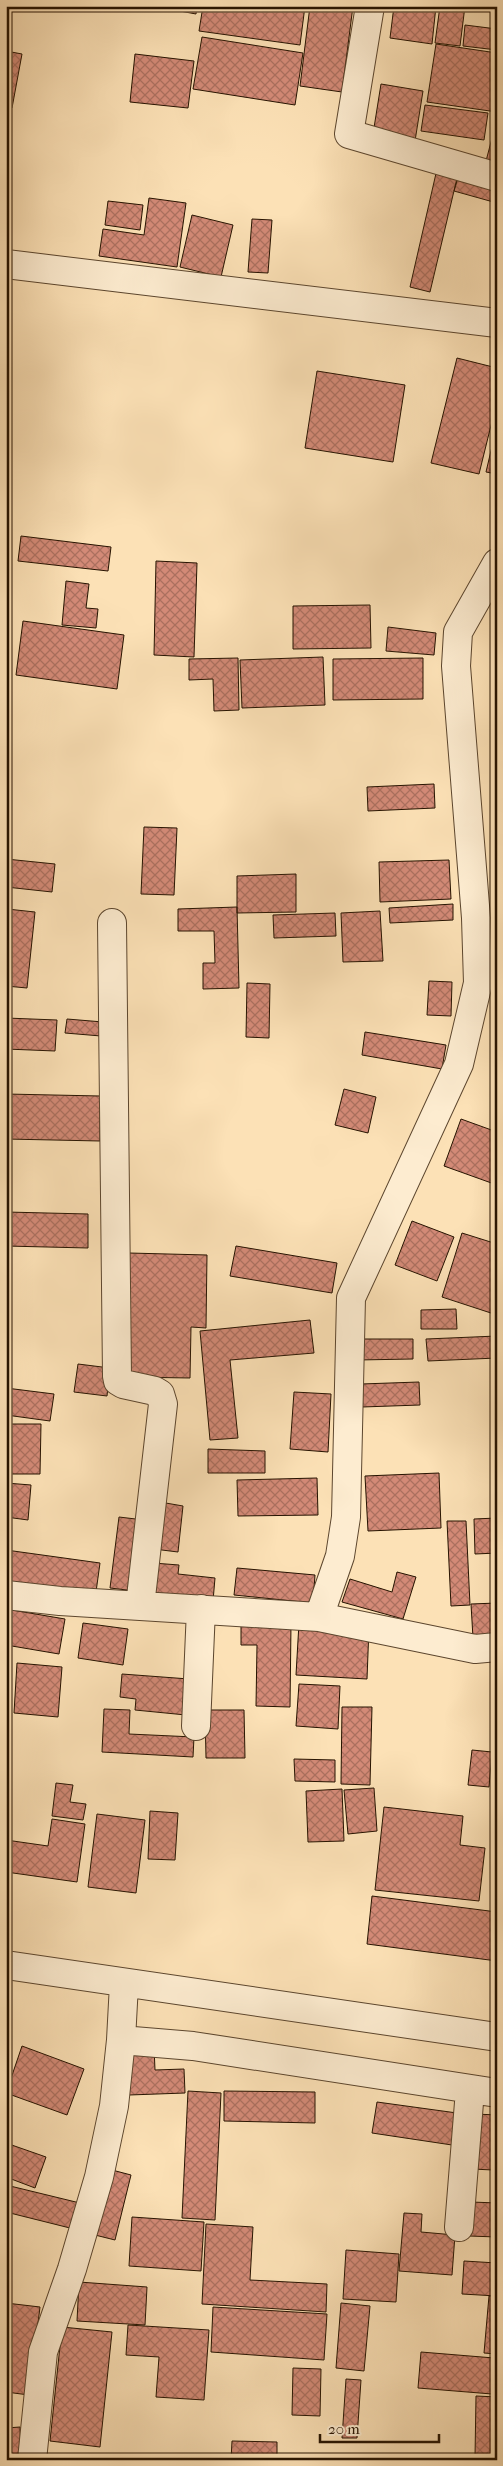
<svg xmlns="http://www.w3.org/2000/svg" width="503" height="2466" viewBox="0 0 503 2466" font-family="'IM FELL French Canon',serif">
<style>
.building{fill:url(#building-cross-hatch);stroke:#261300}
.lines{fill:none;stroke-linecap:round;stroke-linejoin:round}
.street-casing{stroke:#5c462e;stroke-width:30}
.street{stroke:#fdecd0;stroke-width:28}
</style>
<defs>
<pattern id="building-cross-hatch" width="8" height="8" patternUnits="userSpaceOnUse" patternTransform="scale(1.25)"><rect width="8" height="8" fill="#d38a77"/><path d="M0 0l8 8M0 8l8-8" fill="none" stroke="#ab705f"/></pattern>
</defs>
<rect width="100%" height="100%" fill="#fce1b6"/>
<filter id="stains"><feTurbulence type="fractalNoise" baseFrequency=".004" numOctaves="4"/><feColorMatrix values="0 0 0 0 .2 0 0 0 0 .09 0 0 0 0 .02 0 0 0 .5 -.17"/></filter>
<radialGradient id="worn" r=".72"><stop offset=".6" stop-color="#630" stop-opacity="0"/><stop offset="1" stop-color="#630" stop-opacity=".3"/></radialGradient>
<path class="building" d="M6 6H11L9 17H6Z
M153 6H197L196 14Z
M203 6H305L300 45 199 31Z
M310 6H353L342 92 300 86Z
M394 6H436L432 44 390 38Z
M440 6H465L460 46 435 43Z
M465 25 497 29V50L463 46Z
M202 37 303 53 295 105 193 89Z
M436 44 497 53V112L427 102Z
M6 51 22 54 12 108 6 107Z
M135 54 194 61 188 108 130 102Z
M381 84 423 91 415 141 373 134Z
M425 105 488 113 484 140 421 131Z
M497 119V164L486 161Z
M437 169 458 174 430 292 410 287Z
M460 171 497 181V203L454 191Z
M149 198 186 203 177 267 99 256 103 229 144 235Z
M108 201 143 205 140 230 105 225Z
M192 215 233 225 221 277 180 267Z
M252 219 272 220 268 273 248 272Z
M457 358 497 368V401L479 474 431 463Z
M317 371 405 385 393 462 305 448Z
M497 425V474L486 472Z
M21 536 111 547 108 571 18 561Z
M156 561 197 563 194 657 154 655Z
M66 581 89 584 86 608 98 609 96 628 62 625Z
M370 605 371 648 293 649V606Z
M23 621 124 635 117 689 16 675Z
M388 627 436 633 434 655 386 651Z
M323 657 325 705 242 708 240 660Z
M238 658 239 710 214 711 213 679 189 680V659Z
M423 658V699L333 700V659Z
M434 784 435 808 368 811 367 787Z
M144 827 177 828 174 895 141 894Z
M6 859 55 864 52 892 6 887Z
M449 860 451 899 380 902 379 862Z
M296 874V912L237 913V876Z
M453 904V920L390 923 389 908Z
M237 907 239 988 203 989V963H215L214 931H178V909Z
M7 909 35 912 27 988 6 986Z
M380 911 383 961 343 962 341 913Z
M335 913 336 936 274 938 273 915Z
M429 981 452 982 451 1016 427 1015Z
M247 983 270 984 269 1038 246 1037Z
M6 1018 57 1020 55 1051 6 1049Z
M67 1019 103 1022 101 1036 65 1033Z
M365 1032 446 1045 442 1069 362 1055Z
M496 1036H497V1069L492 1068Z
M344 1089 376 1097 368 1133 335 1125Z
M6 1094 100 1096V1141L6 1139Z
M461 1119 497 1132V1185L444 1166Z
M6 1212 88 1214V1248L6 1246Z
M412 1221 454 1237 437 1281 395 1265Z
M462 1233 497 1244V1315L442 1297Z
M236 1246 337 1263 332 1293 230 1276Z
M129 1253 207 1255 206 1328 191 1327 190 1378 127 1377Z
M456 1309 457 1329H421V1310Z
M310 1320 314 1353 230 1360 238 1438 210 1440 200 1331Z
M497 1336V1358L428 1361 426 1339Z
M357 1339H413V1359L357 1360Z
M78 1364 110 1368 107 1396 74 1392Z
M419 1382 420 1405 362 1407 361 1384Z
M6 1388 54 1394 50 1421 6 1415Z
M294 1392 331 1394 328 1452 290 1449Z
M9 1424H41L40 1474H9Z
M208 1449 265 1451V1473H208Z
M439 1473 441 1528 368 1531 365 1476Z
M317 1478 318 1515 238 1516 237 1480Z
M6 1483 31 1485 28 1520 6 1517Z
M160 1502 183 1506 178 1552 154 1549Z
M119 1517 144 1520 135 1591 110 1588Z
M497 1518V1553L475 1554 474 1519Z
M447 1521H466L470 1605 451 1606Z
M6 1550 100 1563 96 1592 6 1581Z
M153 1563 179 1565 178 1574 215 1578 213 1601 150 1596Z
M237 1568 315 1575 313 1603 234 1595Z
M397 1572 416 1577 403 1619 342 1602 350 1579 392 1592Z
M497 1603V1637L473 1638 471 1604Z
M6 1609 65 1619 59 1654 6 1645Z
M83 1623 128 1629 123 1665 78 1658Z
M241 1623 291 1624 290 1707 256 1706 257 1645H241Z
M299 1623 369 1627 367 1679 296 1675Z
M17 1663 62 1667 58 1717 14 1713Z
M122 1674 189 1679 186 1715 135 1710 136 1699 120 1697Z
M299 1684 340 1686 338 1729 296 1726Z
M342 1707H372L370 1785 341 1784Z
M104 1709 130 1710 129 1734 194 1737 193 1757 102 1752Z
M205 1710H244L245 1758H206Z
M472 1750 492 1752 489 1787 468 1785Z
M294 1759 335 1760V1782L295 1781Z
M56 1783 73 1785 70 1802 86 1804 83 1820 52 1816Z
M374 1788 377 1831 348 1834 344 1790Z
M342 1789 344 1841 308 1842 306 1791Z
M384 1807 463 1816 460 1845 485 1848 479 1901 375 1890Z
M150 1811 178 1813 175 1860 148 1859Z
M97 1814 145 1820 136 1893 88 1887Z
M52 1819 85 1824 77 1882 6 1872V1840L48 1846Z
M372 1896 497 1912V1961L367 1944Z
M22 2046 84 2069 67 2115 6 2093Z
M154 2047 155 2070 184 2069 185 2093 129 2095 127 2048Z
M188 2091 221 2093 215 2220 182 2218Z
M224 2091 315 2092V2123L224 2121Z
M377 2102 457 2113 452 2145 372 2133Z
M475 2114 497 2115V2149H494L493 2170 472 2169Z
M6 2143 46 2157 35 2188 6 2177Z
M112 2170 131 2175 115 2240 95 2235Z
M6 2185 84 2204 78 2230 6 2212Z
M471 2202 497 2203V2237L469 2236Z
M404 2213 422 2214 421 2232 455 2235 452 2275 399 2271Z
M132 2217 204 2222 201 2271 129 2266Z
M206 2224 253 2227 250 2280 327 2284 326 2312 202 2304Z
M346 2250 399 2254 396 2302 343 2299Z
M464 2261 497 2263V2296L462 2294Z
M79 2282 147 2287 145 2325 77 2321Z
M489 2296H497V2354L484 2353Z
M6 2303 40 2307 29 2395 6 2392Z
M341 2303 370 2306 364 2371 336 2368Z
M213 2307 327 2314 324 2360 211 2352Z
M128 2325 209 2330 204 2400 156 2397 159 2357 126 2355Z
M62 2327 112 2332 100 2447 50 2441Z
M421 2352 494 2358 492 2394 418 2388Z
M293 2368 321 2369 320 2416 292 2415Z
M346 2379 361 2380 357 2438H342Z
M476 2396 497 2397V2457H475Z
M20 2427 21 2457 6 2458V2428Z
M232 2441 277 2442V2458L328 2460H231Z"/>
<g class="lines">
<defs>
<path id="street" d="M370 6 349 134 497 177
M6 264 497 323
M112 923 117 1376 118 1381 123 1384 155 1391 160 1394 163 1404 140 1606
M6 1595 60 1601 319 1617 475 1649 497 1647
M319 1617 340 1556 346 1517 351 1298 459 1064 478 983 476 918 456 666 458 632 497 563
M196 1726 201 1609
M6 1965 497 2037
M121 2040 193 2046 497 2093
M459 2227 470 2090
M32 2460 43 2352 72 2269 99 2177 114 2106 121 2040 124 1984"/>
</defs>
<use href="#street" class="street-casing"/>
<use href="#street" class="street"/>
</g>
<rect width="503" height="2466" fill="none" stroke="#fce1b6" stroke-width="25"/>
<rect x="8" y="8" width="488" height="2451" fill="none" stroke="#261300" stroke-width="2.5"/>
<rect x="12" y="12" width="478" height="2441" fill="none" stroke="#261300"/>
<path d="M320 2434v8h119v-8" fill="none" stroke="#261300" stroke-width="2.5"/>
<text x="328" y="2434" font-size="15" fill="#261300" stroke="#fdecd0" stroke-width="4" paint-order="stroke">20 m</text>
<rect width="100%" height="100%" filter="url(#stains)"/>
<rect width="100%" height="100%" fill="url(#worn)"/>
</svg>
